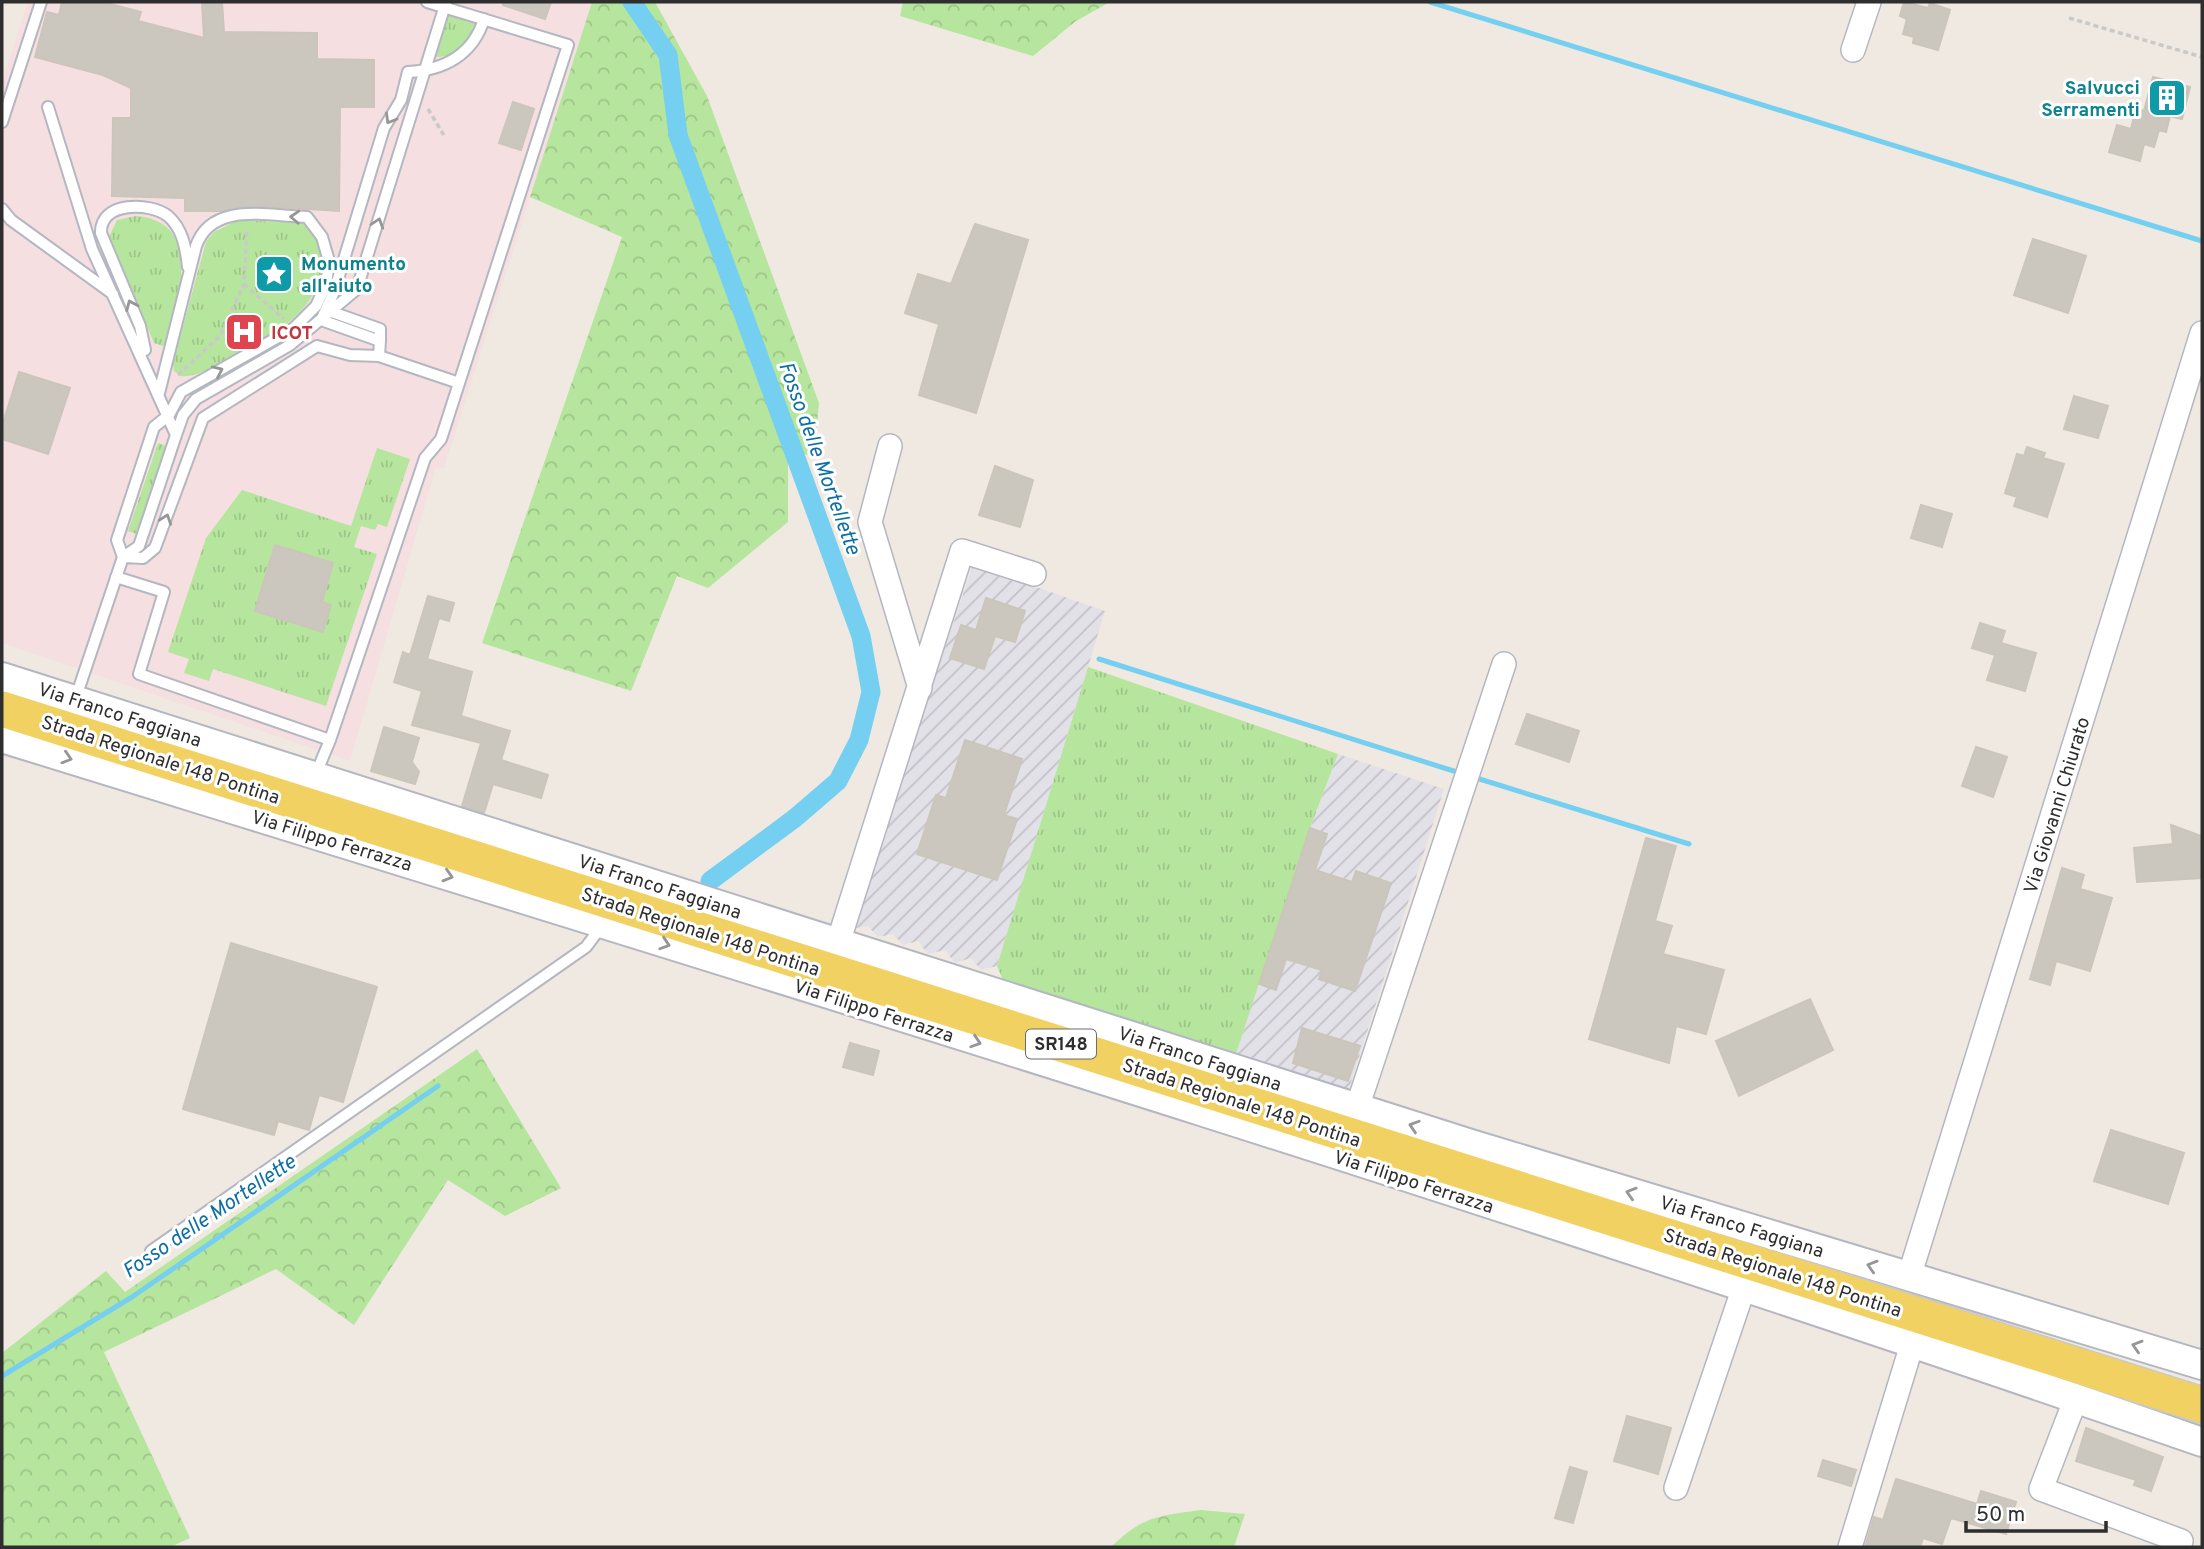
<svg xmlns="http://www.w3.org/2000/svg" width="2204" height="1549" viewBox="0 0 2204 1549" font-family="Overpass,sans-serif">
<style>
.industrial{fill:url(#industrial-furrows)}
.medical{fill:#f5dfe0}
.grass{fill:url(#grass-tufts);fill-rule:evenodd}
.forest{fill:url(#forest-crowns)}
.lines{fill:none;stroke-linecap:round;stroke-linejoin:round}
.stream{stroke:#75cff0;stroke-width:5}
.canal{stroke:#75cff0;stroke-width:19}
.building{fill:#cbc7bf;stroke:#cbc5ba;stroke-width:2}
.service-casing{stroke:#b4b7c1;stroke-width:14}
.minor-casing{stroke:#b4b7c1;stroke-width:26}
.tertiary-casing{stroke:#b4b7c1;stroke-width:32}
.primary-casing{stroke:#c9c9c9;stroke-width:38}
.path{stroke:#c9c9c9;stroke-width:3.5;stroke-dasharray:5 3.5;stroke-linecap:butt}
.service{stroke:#fff;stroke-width:10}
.minor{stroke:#fff;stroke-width:23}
.tertiary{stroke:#fff;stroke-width:28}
.primary{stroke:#f2d163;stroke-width:35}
.oneway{stroke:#969696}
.labels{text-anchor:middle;stroke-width:6;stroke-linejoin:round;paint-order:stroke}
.shield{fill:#fff;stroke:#6d6d6d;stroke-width:2}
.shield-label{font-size:18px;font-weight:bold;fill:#2e2e2e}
.culture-label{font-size:19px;font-weight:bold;fill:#0d838f;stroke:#fff;text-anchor:end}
.health-label{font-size:19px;font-weight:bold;fill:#be3a42;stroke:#fff;text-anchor:start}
.street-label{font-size:19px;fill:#2e2e2e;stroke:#fff}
.water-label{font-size:21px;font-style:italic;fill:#0d6fa3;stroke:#fff}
</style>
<defs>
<pattern id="industrial-furrows" width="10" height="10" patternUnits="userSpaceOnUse" patternTransform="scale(1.75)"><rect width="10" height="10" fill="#e3e1e8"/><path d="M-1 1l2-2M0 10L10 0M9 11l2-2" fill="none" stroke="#c3c1c7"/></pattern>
<pattern id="grass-tufts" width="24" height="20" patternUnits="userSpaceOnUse" patternTransform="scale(1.75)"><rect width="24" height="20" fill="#b6e59e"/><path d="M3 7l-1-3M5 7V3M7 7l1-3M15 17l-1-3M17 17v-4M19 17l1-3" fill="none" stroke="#9dc588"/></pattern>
<pattern id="forest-crowns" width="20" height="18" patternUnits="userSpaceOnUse" patternTransform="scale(1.75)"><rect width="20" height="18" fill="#b6e59e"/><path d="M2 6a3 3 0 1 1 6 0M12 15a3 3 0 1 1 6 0" fill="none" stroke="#9dc588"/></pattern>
</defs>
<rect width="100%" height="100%" fill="#efe9e1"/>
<path class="industrial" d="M973 565 1105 611 997 966 981 970 971 958 955 963 945 950 928 954 918 941 903 945 893 934 878 937 868 926 850 929Z
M1338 754 1444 789 1347 1095 1234 1060 1310 828Z"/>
<path class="medical" d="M28 2H592L444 468 436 467 350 761 2 643V82Z"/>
<path class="grass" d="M447 15 478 25C468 40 457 58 436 57Z
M136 216C204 221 178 300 168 343L163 346 154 343 109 237 117 220Z
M238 220 303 223C307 229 316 237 318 244 337 304 269 339 226 360 212 366 196 378 181 376L174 371 173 363 206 242 214 232Z
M158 443 166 446 137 534 128 531Z
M377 448 410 459 387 527 378 524 375 530 361 526 354 547 377 554 326 706 213 669 209 681 184 673 189 659 168 652 206 538 242 490 351 526ZM275 546 333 563 322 602 331 606 323 632 256 611Z
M1088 667 1338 754 1310 828 1234 1060 1005 985 997 966Z"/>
<path class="forest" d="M592 2H655L707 96 819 403 814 456 788 452V522L708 588 677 576 631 691 482 643 622 237 530 197Z
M903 2H1110L1076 21 1033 56 900 16Z
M477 1049 561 1188 505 1216 448 1180 354 1325 276 1269 104 1352 190 1538 170 1547H2V1353L106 1271 125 1292Z
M1201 1510 1245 1514 1234 1547H1111C1143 1516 1158 1516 1201 1510Z"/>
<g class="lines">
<path class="stream" d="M1430 2 2202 241
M1099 659 1460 773
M1473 777 1689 844
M2 1376 132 1297 438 1086"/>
<path class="canal" d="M632 2 668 55 678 135 861 636 871 692 859 740 838 781 795 818 710 881"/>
</g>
<path class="building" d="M62 2H102L141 12 138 21 204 38 202 2H222L224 32 317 33V59L374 60V107H340L339 211 259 206 222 211H185V198L112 196 113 118H131V88L103 75 35 57 47 12 59 15Z
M503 2H551L545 19 503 5Z
M1904 2 1928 8 1930 3 1950 10 1938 50 1913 43 1914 37 1903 34 1907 19 1900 16Z
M2153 77 2190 87 2182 119 2170 116 2166 132 2159 130 2154 147 2144 144 2140 161 2109 152 2117 125 2131 129 2136 109 2144 111Z
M513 102 534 109 521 150 499 143Z
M975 224 1028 240 976 413 919 395 939 324 905 313 918 274 951 284Z
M2033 239 2086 256 2068 313 2014 295Z
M19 372 70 388 48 454 2 439V426Z
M2074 396 2108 406 2098 438 2064 429Z
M2027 447 2045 453 2043 458 2064 464 2047 517 2014 506 2017 497 2005 493 2017 454 2024 456Z
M995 466 1033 480 1020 527 979 515Z
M1921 505 1952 514 1942 547 1911 538Z
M275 545 333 563 322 602 331 605 323 632 255 611Z
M428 596 454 603 449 621 439 618 427 659 472 672 461 716 510 731 501 760 548 775 541 798 493 784 484 813 462 806 481 743 412 725 422 691 394 682 403 652 410 655Z
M986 598 1025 611 1015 642 995 636 984 669 950 658 961 625 976 630Z
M1980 623 2005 631 2001 643 2036 653 2025 691 1987 680 1995 655 1972 648Z
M1527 714 1579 731 1569 762 1516 744Z
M384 727 419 738 412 762 419 772 415 784 371 771Z
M965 740 1022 759 1004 815 1017 819 997 880 917 854 936 795 946 798Z
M1976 747 2007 757 1993 797 1962 786Z
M2171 825 2201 836 2202 878 2137 882 2134 848 2173 844Z
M1310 828 1327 834 1315 870 1352 882 1356 871 1391 883 1355 991 1319 979 1322 970 1286 959 1276 990 1259 984Z
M1646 838 1676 846 1655 921 1672 926 1663 954 1724 970 1706 1034 1676 1026 1669 1063 1589 1039Z
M2062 868 2084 875 2080 889 2112 898 2090 971 2056 961 2050 985 2030 979Z
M231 943 377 987 343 1102 319 1095 309 1130 278 1121 274 1135 183 1109Z
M1810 999 1833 1050 1739 1096 1716 1041Z
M1302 1028 1360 1046 1348 1081 1293 1063Z
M850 1043 879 1051 873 1075 843 1067Z
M2111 1130 2184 1153 2168 1204 2094 1181Z
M1627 1416 1671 1428 1658 1474 1614 1461Z
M2086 1428 2163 1457 2151 1491 2134 1485 2136 1480 2076 1461Z
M1823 1460 1856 1470 1851 1486 1818 1476Z
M1570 1467 1587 1472 1573 1523 1555 1518Z
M1896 1479 1977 1504 1981 1491 2016 1502 2006 1534 1951 1518 1942 1544 1923 1538 1920 1547H1865L1874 1517 1883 1520Z"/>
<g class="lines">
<defs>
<path id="service" d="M48 107 92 249 176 435 139 546 123 557
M2 122 41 2
M2 209 11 220 113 294
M332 312 380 329V341
M322 318 334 292 384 128 401 100 408 72C444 70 473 55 484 19
M145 350 140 326 101 233C100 201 150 202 168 216 183 229 186 249 188 267
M379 356 459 383
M176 435 183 415 196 399 290 345 357 289 446 2
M123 557 143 558 155 548 203 418 317 346 350 355 379 356 380 341 321 320
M116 577 164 592 139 674 330 740 425 458 441 439 568 45 427 2
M75 700 123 557 117 540 154 427 169 415 181 392 294 328 316 306 326 285 329 261 322 237 307 217C268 216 212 201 196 246L159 393
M315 776 330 740
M151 1251 586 947 601 927"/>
<path id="minor" d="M1853 50 1869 2
M890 446 870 522 920 688
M838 943 962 551 1034 574
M1357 1108 1504 664
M1909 1277 2202 333
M2076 1398 2041 1489 2181 1541
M1676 1488 1744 1287
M1850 1547 1913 1341"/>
<path id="tertiary" d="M2 677 1471 1144 2202 1365
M2 738C737 965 1475 1190 2202 1442"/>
<path id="primary" d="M2 709 2202 1405"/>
</defs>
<use href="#service" class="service-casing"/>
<use href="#minor" class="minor-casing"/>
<use href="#tertiary" class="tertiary-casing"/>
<use href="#primary" class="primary-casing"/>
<path class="path" d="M2069 18 2202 57
M428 109 445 137
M244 284 284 319
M178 375 220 336 244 284 247 228"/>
<use href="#service" class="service"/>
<use href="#minor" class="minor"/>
<use href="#tertiary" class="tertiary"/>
<use href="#primary" class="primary"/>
</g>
<defs><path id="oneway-chevron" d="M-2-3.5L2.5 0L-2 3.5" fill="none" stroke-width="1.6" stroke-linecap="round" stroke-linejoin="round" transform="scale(1.75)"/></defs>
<g class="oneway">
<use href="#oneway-chevron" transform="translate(390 119) rotate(120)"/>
<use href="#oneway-chevron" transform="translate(295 217) rotate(-177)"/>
<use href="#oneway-chevron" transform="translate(378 223) rotate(-72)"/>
<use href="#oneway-chevron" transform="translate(131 305) rotate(-113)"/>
<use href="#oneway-chevron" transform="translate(218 371) rotate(-25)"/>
<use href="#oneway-chevron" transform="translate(166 519) rotate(-71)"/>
<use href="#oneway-chevron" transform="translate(67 758) rotate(17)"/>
<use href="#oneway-chevron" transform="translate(448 876) rotate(17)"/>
<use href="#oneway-chevron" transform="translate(665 944) rotate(18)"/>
<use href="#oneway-chevron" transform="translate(976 1042) rotate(18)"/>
<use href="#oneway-chevron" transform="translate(1414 1126) rotate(-162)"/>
<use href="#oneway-chevron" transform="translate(1631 1193) rotate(-163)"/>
<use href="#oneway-chevron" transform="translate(1872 1266) rotate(-163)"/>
<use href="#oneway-chevron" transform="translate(2137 1346) rotate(-163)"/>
</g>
<defs>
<symbol id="building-square" viewBox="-11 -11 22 22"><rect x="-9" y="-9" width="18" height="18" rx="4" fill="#0f9aa8" stroke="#fff"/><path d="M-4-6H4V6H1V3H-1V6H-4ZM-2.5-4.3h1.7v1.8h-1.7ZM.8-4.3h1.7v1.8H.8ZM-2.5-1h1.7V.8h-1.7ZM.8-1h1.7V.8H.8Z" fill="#fff"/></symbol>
<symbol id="sight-square" viewBox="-11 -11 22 22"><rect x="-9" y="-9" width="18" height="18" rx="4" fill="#0f9aa8" stroke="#fff"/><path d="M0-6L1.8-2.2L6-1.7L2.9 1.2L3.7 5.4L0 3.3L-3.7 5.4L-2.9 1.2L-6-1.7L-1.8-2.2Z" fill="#fff"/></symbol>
<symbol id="hospital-square" viewBox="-11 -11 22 22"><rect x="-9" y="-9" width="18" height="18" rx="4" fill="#e0444e" stroke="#fff"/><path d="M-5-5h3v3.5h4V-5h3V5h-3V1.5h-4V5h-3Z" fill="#fff"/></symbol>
</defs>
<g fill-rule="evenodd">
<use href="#building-square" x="2145" y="76" width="44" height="44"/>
<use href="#sight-square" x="252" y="252" width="44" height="44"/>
<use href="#hospital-square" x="222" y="310" width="44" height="44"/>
</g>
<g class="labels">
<rect class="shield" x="1026" y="1029.5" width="70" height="29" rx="5"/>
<g class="shield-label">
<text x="1061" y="1050">SR148</text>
</g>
<g class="culture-label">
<text x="2140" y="94">Salvucci<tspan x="2140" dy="22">Serramenti</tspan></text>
<text x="301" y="270" text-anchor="start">Monumento<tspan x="301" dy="22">all'aiuto</tspan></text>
</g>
<g class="health-label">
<text x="271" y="339">ICOT</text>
</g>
<g class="street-label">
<text transform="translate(120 714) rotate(18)" y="7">Via Franco Faggiana</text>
<text transform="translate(161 759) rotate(18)" y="7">Strada Regionale 148 Pontina</text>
<text transform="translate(2056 805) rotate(-73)" y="7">Via Giovanni Chiurato</text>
<text transform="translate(332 840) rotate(17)" y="7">Via Filippo Ferrazza</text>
<text transform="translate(660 886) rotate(18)" y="7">Via Franco Faggiana</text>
<text transform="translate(701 931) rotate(18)" y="7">Strada Regionale 148 Pontina</text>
<text transform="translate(874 1010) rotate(18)" y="7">Via Filippo Ferrazza</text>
<text transform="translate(1200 1058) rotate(18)" y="7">Via Franco Faggiana</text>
<text transform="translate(1242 1102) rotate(18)" y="7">Strada Regionale 148 Pontina</text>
<text transform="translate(1414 1181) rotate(18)" y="7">Via Filippo Ferrazza</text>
<text transform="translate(1742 1226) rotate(17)" y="7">Via Franco Faggiana</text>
<text transform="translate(1783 1272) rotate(18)" y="7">Strada Regionale 148 Pontina</text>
</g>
<g class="water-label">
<text transform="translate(820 458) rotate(70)" y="7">Fosso delle Mortellette</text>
<text transform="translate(209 1216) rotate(-34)" y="7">Fosso delle Mortellette</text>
</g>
</g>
<rect width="2204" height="1549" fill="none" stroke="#2e2e2e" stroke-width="7"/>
<path d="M1966 1521v10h140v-10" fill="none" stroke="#2e2e2e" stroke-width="3.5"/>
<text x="1976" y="1521" font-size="21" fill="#2e2e2e" stroke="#ffffff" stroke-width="5" paint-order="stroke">50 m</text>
</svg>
